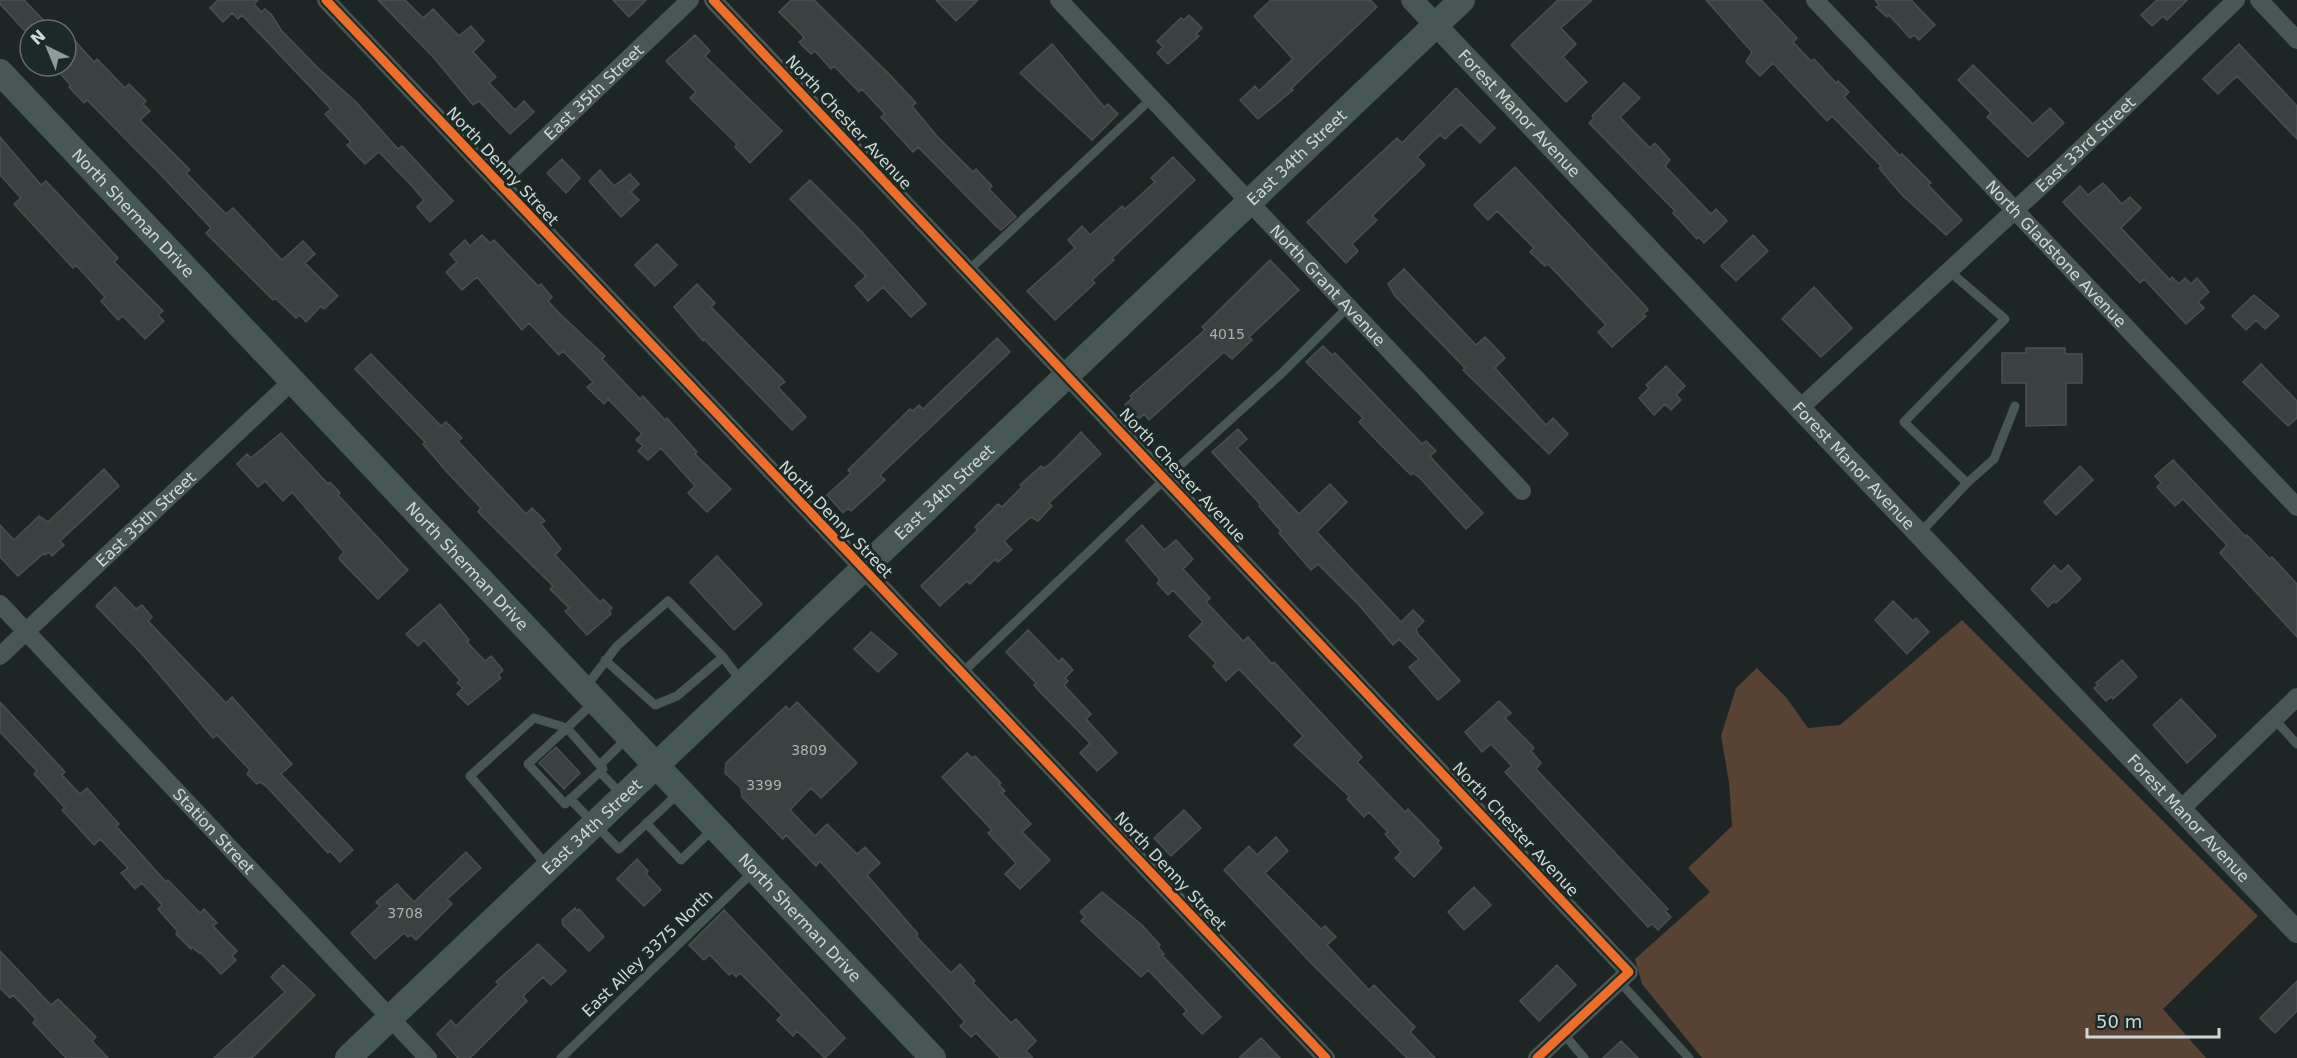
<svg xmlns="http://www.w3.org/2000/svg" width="2297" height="1058" viewBox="0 0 2297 1058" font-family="'DejaVu Sans',sans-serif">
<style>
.green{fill:#574234}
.building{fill:#3a4140;stroke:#49504f;stroke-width:1.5}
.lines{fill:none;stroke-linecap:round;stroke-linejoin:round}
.service{stroke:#485654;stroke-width:9}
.minor{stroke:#485654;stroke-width:18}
.tertiary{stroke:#485654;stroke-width:22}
.secondary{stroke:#465755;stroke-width:26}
.cycleway-casing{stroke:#1b2927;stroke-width:13}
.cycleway{stroke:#ee6e29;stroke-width:9}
.labels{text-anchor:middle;stroke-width:6;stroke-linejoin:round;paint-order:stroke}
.number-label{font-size:14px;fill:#aab2b0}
.street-label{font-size:16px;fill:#cfd8d6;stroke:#1b2927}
</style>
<rect width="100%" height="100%" fill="#1e2625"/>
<path class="green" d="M1962 620 2258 916 2163 1009 2206 1058H1702L1642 984 1635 959 1710 892 1688 868 1732 826 1729 782 1721 736 1736 688 1757 668 1786 697 1808 728 1840 725Z"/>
<path class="building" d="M0 0H24L53 30H24L0 4Z
M218 0H258L254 4 261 12 265 9 271 14 281 30 318 68 356 102 398 149 402 146 453 201 430 222 417 207 424 200 410 184 379 152 365 164 347 145 351 142 325 114 331 109 242 15 238 19 232 13 223 22 210 8Z
M378 0H405L423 18 433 9 459 36 471 26 484 41 473 52 496 77 489 83 515 110 524 101 534 112 510 134 479 101 473 105 434 58Z
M613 0H646L629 17Z
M791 0H814L891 76 916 103 912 106 936 135 973 172 976 169 992 186 989 189 1016 217 1001 230 996 226 918 147 913 152 881 117 885 114 862 89 859 92 834 66 831 69 815 51 811 54 799 42 804 38 802 35 779 12Z
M936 0H978L956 21Z
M1271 0H1370L1377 7 1300 80 1291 89 1293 90 1258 119 1240 100 1255 86 1259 91 1293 59 1254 16Z
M1558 0H1592L1561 28 1576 44 1563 57 1587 82 1566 102 1511 45Z
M1706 0H1761L1797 38 1793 42 1811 61 1814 59 1836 83 1838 81 1849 92 1844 97 1900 156 1902 154 1931 183 1928 185 1962 220 1946 235 1903 196 1879 168 1881 166 1832 116 1827 121 1773 63 1760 76 1746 62 1752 52Z
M1875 0H1911L1935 25 1919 40 1914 35 1910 38 1889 15 1887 17 1876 7 1879 5Z
M2157 0H2187L2167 20 2163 16 2152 26 2141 15Z
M1189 15 1202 28 1196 34 1199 36 1168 64 1157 53 1163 47 1157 41 1181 18 1184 20Z
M66 31 94 62 97 59 125 88 129 84 146 101 143 104 150 111 140 120 190 170 186 173 226 214 233 208 282 260 303 241 315 254 305 263 338 296 324 309 321 306 306 322 300 315 296 318 275 298 273 300 206 233 211 228 162 176 87 100 84 103 69 87 71 86 54 66H66Z
M695 35 710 51 705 56 782 131 750 163 735 147 737 144 690 98 696 92 666 61Z
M1052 44 1104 107 1108 104 1118 114 1092 140 1020 73Z
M2239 44 2297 106V139L2237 76 2218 94 2203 79Z
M1973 65 2033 124 2050 108 2064 123 2028 157 1987 117 1991 113 1958 80Z
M1624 83 1640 98 1620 117 1650 148 1655 143 1670 160 1665 166 1711 214 1716 209 1727 221 1704 243 1699 237 1697 239 1673 213 1675 211 1589 123 1594 118 1592 116Z
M1456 88 1495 128 1480 143 1461 124 1445 139 1440 135 1417 157 1425 165 1372 216 1377 220 1352 244 1358 251 1346 263 1307 222 1397 138 1402 143Z
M0 137 41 185 46 181 92 230 118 258 114 262 163 311 158 315 164 321 145 339 123 316 118 320 101 301 105 297 76 265 73 268 14 204 21 198 0 175Z
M1173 157 1195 180 1112 258 1114 260 1092 280 1095 283 1055 320 1027 291 1075 248 1068 240 1082 226 1090 235 1122 206 1125 209 1155 182 1151 178Z
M562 159 580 178 566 193 547 173Z
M1515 167 1646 307 1648 310 1643 314 1646 316 1612 347 1598 332 1606 325 1548 264 1545 266 1530 252 1534 248 1497 211 1488 220 1474 205Z
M600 170 614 186 630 174 639 184 631 192 639 200 621 217 589 181Z
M810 180 861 231 926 304 911 317 883 287 868 301 855 286 866 276 790 199Z
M2103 183 2122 204 2130 197 2141 208 2121 228 2170 280 2172 277 2179 284 2185 278 2191 284 2197 278 2209 292 2198 302 2204 308 2186 324 2144 279 2140 283 2063 202 2080 186 2088 195Z
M482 235 490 243 494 240 538 286 541 284 552 297 548 301 560 314 605 356 602 359 640 399 643 396 665 420 667 418 697 452 695 454 731 489 707 512 688 493 695 486 661 448 648 460 638 451 643 446 636 440 642 434 608 399 604 404 587 387 593 382 563 351 559 355 529 323 522 330 477 277 462 290 446 272 457 262 450 254 465 240 470 246Z
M1753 235 1768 251 1736 281 1721 266Z
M657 244 677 265 655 286 635 265Z
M1270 260 1299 290 1249 337 1252 340 1232 359 1224 352 1149 420 1144 414 1139 419 1125 405 1132 398 1130 396 1205 330 1202 327Z
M1404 269 1476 345 1485 337 1505 358 1495 368 1546 425 1553 418 1568 434 1549 454 1463 370 1465 368 1395 296 1388 284Z
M697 284 715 303 711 307 785 382 778 387 806 417 792 430 704 339 703 341 674 307Z
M1814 287 1852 328 1821 357 1782 319Z
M2254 295 2279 316 2265 329 2256 320 2246 330 2232 316Z
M997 338 1010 352 880 475 885 480 851 511 848 508 843 513 827 495 851 473 848 470 910 409 913 411 919 405 923 409Z
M1323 346 1332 355 1335 353 1422 444 1426 441 1436 451 1430 456 1436 463 1483 513 1466 529 1420 478 1413 473 1411 475 1378 442 1359 422 1363 418 1306 362Z
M2026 348H2065V354H2082V383H2066V425L2026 426V383H2002V353H2026Z
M371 354 441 426 446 422 462 438 458 441 526 514 532 508 545 521 541 524 561 549 555 555 600 602 603 599 612 608 609 611 611 614 587 635 565 611 569 608 550 589 553 586 478 512 481 508 446 471 423 444 425 442 355 369Z
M2261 364 2297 401V418L2288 426 2243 382Z
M1666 366 1685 386 1676 395 1681 400 1671 410 1665 404 1654 415 1639 398 1649 388 1646 385Z
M1238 429 1247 439 1237 448 1299 514 1330 484 1347 502 1317 532 1401 622 1413 610 1424 621 1416 629 1418 634 1460 681 1438 700 1409 667 1419 659 1399 639 1393 645 1358 604 1318 564 1311 570 1279 533 1281 531 1259 506 1260 504 1212 452Z
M1081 432 1101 454 1049 503 1052 506 1038 521 1031 517 1004 541 1012 550 998 562 995 559 970 584 967 581 940 606 921 586 978 530 975 527 998 504 1002 507 1022 487 1020 485 1041 466 1044 468 1052 462Z
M281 433 328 484 330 482 340 493 338 495 408 570 378 599 340 560 339 558 344 552 292 492 283 501 265 481 258 487 237 464 247 454 251 458Z
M2173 460 2246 537 2247 535 2270 559 2272 557 2297 584V637L2220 553 2227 545 2183 499 2175 506 2157 487 2161 483 2155 476Z
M2080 466 2093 480 2056 515 2044 502Z
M104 469 119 486 60 541 64 545 52 556 49 552 45 555 44 553 18 576 0 557V525L14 540 39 516 48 522Z
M1142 525 1164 550 1176 540 1193 559 1183 569 1210 598 1206 602 1243 641 1248 637 1272 664 1274 662 1362 757 1357 762 1405 812 1408 809 1439 841 1437 843 1442 848 1414 877 1395 858 1401 852 1385 834 1388 832 1369 812 1364 817 1347 799 1350 797 1294 745 1303 736 1239 669 1226 681 1213 666 1216 663 1189 636 1203 622 1173 590 1168 595 1157 583 1160 580 1126 540Z
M717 556 762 604 734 630 690 582Z
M2054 565 2061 572 2068 565 2081 579 2056 603 2054 601 2048 607 2031 589Z
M115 587 136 609 142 605 152 617 148 621 226 703 232 697 292 764 281 774 353 850 340 862 330 851 328 853 267 787 260 782 257 784 247 774 250 770 217 735 213 738 142 654 96 606Z
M1893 601 1913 621 1916 618 1929 632 1907 654 1875 620Z
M440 604 469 640 467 642 485 661 491 656 503 670 498 675 501 678 468 705 457 694 463 688 457 683 460 680 424 640 418 646 406 634Z
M1028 630 1059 662 1062 658 1073 670 1065 678 1068 681 1064 685 1091 714 1086 719 1117 753 1097 771 1080 753 1090 743 1040 692 1034 685 1036 683 1006 652Z
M871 632 897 654 878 672 854 649Z
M2122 660 2137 677 2113 699 2111 697 2106 701 2094 688 2098 685 2096 683Z
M2181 699 2216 736 2187 763 2153 725Z
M1499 701 1511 713 1505 718 1534 748 1531 751 1541 763 1536 769 1668 909 1665 911 1671 917 1658 930 1652 924 1648 927 1505 772 1512 766 1491 744 1482 752 1465 732Z
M0 702 65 772 62 775 80 794 87 788 119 824 116 826 166 882 168 880 200 913 204 909 217 923 213 926 237 951 232 956 236 960 221 974 200 952 199 953 192 947 191 949 176 934 178 932 158 909 162 905 142 883 135 889 121 873 128 868 100 839 94 845 62 810 65 808 34 774 37 771 0 732Z
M797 702 857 763 821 798 811 788 790 810 815 836 827 824 857 854 865 847 880 863 867 875 918 934 916 936 951 973 960 964 975 981 973 983 1011 1023 1016 1019 1036 1041 1026 1051 1033 1058H1000L976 1033 971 1037 960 1026 965 1022 820 861 816 866 786 835 783 839 742 797 741 788 725 773 726 763 786 706 789 710Z
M556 747 580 773 564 789 539 763Z
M967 753 972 758 975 756 1001 783 999 785 1005 791 1002 793 1031 824 1022 832 1050 860 1020 889 1005 874 1016 863 988 833 992 830 942 777Z
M1184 810 1201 828 1171 856 1154 838Z
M1276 837 1288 851 1265 873 1321 929 1325 926 1336 937 1327 945 1369 990 1374 985 1415 1027 1410 1032 1435 1058H1407L1313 965 1224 870 1249 846 1257 855Z
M466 852 481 868 447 899 452 904 416 940 411 935 408 937 404 933 375 959 351 933 380 906 376 902 397 884 414 902Z
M637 859 648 871 646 874 661 890 644 906 617 879Z
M1474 887 1491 905 1464 930 1448 912Z
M1102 892 1142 925 1160 945 1158 947 1164 954 1162 955 1221 1017 1202 1034 1183 1014 1187 1011 1148 970 1141 977 1081 921 1085 917 1080 912Z
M575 908 577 911 579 909 604 937 589 951 563 925 562 920Z
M724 910 845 1038 825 1058 797 1031 793 1036 777 1020 782 1015 740 973 736 977 732 972 729 975 710 955 704 960 689 945Z
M538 944 566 971 551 985 543 977 523 996 527 1001 470 1058H458L437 1034 451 1020 456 1026 499 984 496 982Z
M0 951 51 1005 58 999 96 1037 92 1041 108 1058H66L33 1023 36 1019 13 995 10 998 0 988Z
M283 965 315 995 252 1058H214L285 992 271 977Z
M1557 965 1576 985 1539 1021 1520 1001Z
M2297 981V1011L2275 1033 2260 1018Z
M1261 1038 1280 1058H1239Z
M1621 1041 1638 1058H1603Z"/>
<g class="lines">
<path class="service" d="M969 270 1151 99
M1967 483 1994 459 2015 406
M1920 533 1967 483 1904 422 2005 319 1948 270
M605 660 655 705 677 696 723 657
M963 672 1166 478 1282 373 1349 306
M585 688 617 646 668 601 723 657 741 681
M2274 719 2297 744
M567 728 603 769 565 804 528 764Z
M600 765 628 737
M600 772 623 796
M570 799 619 849 680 792
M646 823 681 860 714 828
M548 867 470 776 534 718 567 728 593 703
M1619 981 1689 1058
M1563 1033 1584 1058
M561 1058 753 872"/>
<g class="minor">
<path d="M326 0 1326 1058"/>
<path d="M713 0 1629 972 1537 1058"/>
<path id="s1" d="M1059 0 1522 491"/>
<path id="s2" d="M1815 0 2297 507"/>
<path d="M2259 0 2297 40"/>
<path id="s3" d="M498 183 690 0"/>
<path id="s4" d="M1799 409 2064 165 2236 0"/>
<path id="s5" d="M0 604 428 1058"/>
<path id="s6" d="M0 656 291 382"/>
<path d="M2180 810 2297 697"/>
</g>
<path class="tertiary" id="s7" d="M1412 0 2297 932"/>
<g class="secondary">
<path id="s8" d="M0 72 933 1058"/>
<path id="s9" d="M348 1058 1462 0"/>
</g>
<defs>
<path id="cycleway" d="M326 0 1326 1058
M713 0 1629 972 1537 1058"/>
</defs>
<use href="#cycleway" class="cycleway-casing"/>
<use href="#cycleway" class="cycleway"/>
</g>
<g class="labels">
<g class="number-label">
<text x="1227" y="339">4015</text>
<text x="809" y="755">3809</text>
<text x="764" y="790">3399</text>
<text x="405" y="918">3708</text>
</g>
<g class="street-label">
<text dy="6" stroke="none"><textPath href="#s3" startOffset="132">East 35th Street</textPath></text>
<text dy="6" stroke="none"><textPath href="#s7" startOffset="156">Forest Manor Avenue</textPath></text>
<text transform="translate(849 122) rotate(47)" y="6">North Chester Avenue</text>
<text dy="6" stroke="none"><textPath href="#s4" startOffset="390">East 33rd Street</textPath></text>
<text dy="6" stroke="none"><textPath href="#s9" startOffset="1308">East 34th Street</textPath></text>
<text transform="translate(503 166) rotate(47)" y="6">North Denny Street</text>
<text dy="6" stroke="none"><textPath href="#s8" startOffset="194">North Sherman Drive</textPath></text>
<text dy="6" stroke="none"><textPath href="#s2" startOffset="350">North Gladstone Avenue</textPath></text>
<text dy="6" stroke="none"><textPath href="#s1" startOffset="392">North Grant Avenue</textPath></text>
<text dy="6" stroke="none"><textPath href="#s7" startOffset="642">Forest Manor Avenue</textPath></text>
<text transform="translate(1183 475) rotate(47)" y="6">North Chester Avenue</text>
<text dy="6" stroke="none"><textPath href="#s9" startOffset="822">East 34th Street</textPath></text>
<text dy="6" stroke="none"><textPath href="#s6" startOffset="200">East 35th Street</textPath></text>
<text transform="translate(836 519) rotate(46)" y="6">North Denny Street</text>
<text dy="6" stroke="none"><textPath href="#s8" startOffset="680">North Sherman Drive</textPath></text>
<text dy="6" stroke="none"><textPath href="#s7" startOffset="1128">Forest Manor Avenue</textPath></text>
<text dy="6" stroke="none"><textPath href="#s9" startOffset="336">East 34th Street</textPath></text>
<text transform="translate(1516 829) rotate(47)" y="6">North Chester Avenue</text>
<text dy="6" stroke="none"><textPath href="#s5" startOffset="312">Station Street</textPath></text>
<text transform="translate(1171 871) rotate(47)" y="6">North Denny Street</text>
<text dy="6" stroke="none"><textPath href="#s8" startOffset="1164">North Sherman Drive</textPath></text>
<text transform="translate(647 953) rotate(-44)" y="6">East Alley 3375 North</text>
</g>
</g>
<g transform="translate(48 48) rotate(317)"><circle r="28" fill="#1b2927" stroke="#636f6d" stroke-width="1.5"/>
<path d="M0-4.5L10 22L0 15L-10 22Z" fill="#919a98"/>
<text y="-9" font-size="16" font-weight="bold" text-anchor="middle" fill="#cfd8d6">N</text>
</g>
<path d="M2087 1028v9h132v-9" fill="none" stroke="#cfd8d6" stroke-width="3"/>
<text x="2096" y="1028" font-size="18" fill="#cfd8d6" stroke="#1b2927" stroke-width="4.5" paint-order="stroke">50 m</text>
</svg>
